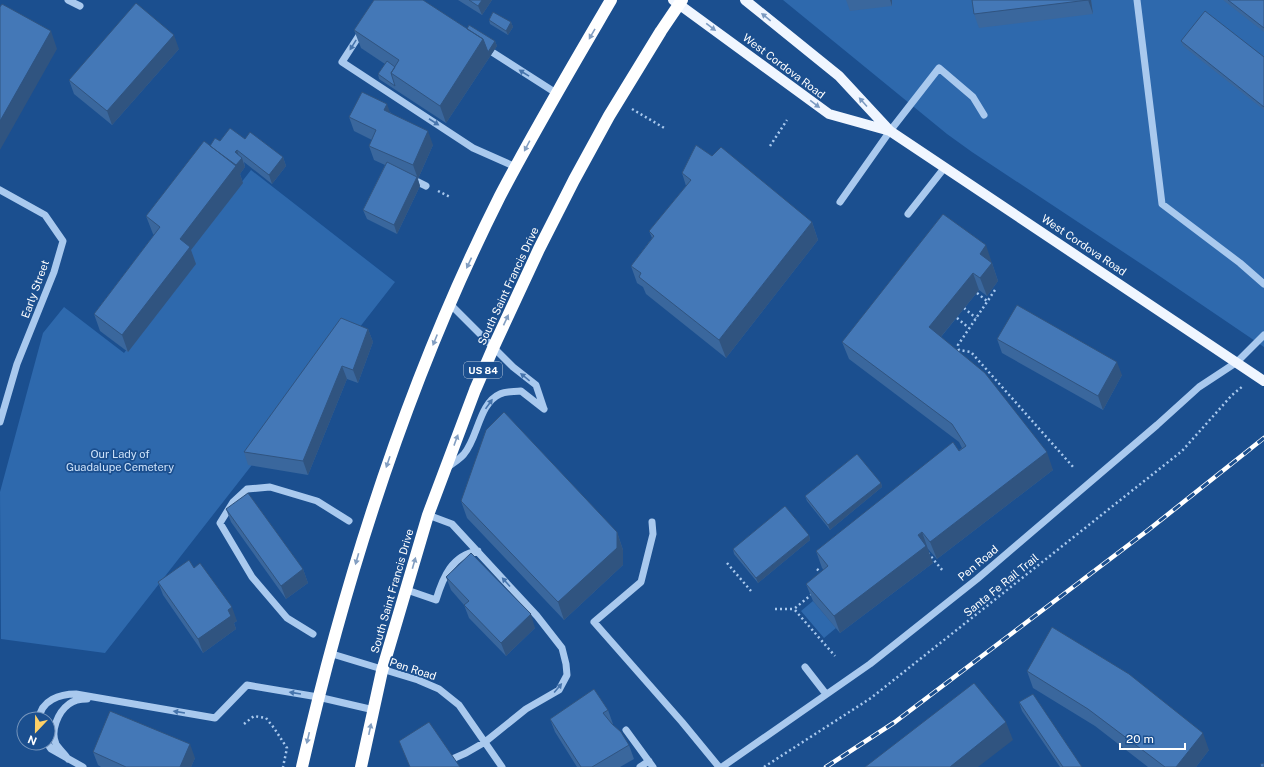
<svg xmlns="http://www.w3.org/2000/svg" width="1264" height="767" viewBox="0 0 1264 767" font-family="'Public Sans',sans-serif">
<style>
.green{fill:#2e69ad}
.lines{fill:none;stroke-linecap:round;stroke-linejoin:round}
.path{stroke:#a9c9ee;stroke-width:2.5;stroke-dasharray:2 3;stroke-linecap:butt}
.minor{stroke:#a9c9ee;stroke-width:7}
.major{stroke:#f0f6ff;stroke-width:10}
.highway{stroke:#fff;stroke-width:12}
.rail-casing{stroke:#fff;stroke-width:4.5}
.rail{stroke:#1b4f8f;stroke-width:3;stroke-dasharray:9;stroke-linecap:butt}
.wall{fill:#3a679d}
.shaded-wall{fill:#305480}
.building{fill:#4478b7;stroke:#305480}
.oneway{fill:#7b9ac1}
.oneway2{fill:#829ec1}
.oneway3{fill:#4674ac}
.labels{text-anchor:middle;stroke-width:3.5;stroke-linejoin:round;paint-order:stroke}
.shield{fill:#1b4f8f;stroke:#bbcadd;stroke-width:1}
.shield-label{font-size:10px;font-weight:bold;fill:#fff}
.street-label{font-size:11px;fill:#fff;stroke:#1b4f8f}
.park-label{font-size:11px;fill:#cfe3fa;stroke:#1b4f8f}
</style>
<rect width="100%" height="100%" fill="#1b4f8f"/>
<path class="green" d="M783 0H1264V347L1152 271 972 152 947 134Z
M251 170 395 282 105 653 1 639 0 492 43 333 64 307 124 353 190 268 181 260Z
M813 601 836 628 824 638 801 611Z"/>
<g class="lines">
<path class="path" d="M632 109 666 129
M770 146 787 120
M438 191 450 197
M995 290 958 345 959 350 971 352 1074 468
M977 293 987 301
M964 308 976 318
M957 318 969 328
M928 553 943 571
M727 563 751 591
M817 569 823 575
M812 594 794 609 835 656
M775 609H794
M244 724 254 716 266 718 274 728 287 748 283 767
M764 767 871 698 1182 451 1232 395 1243 386"/>
<path class="minor" d="M68 0 80 6
M1137 0 1162 204 1240 263 1264 284
M362 31 342 62 473 148 516 167
M492 52 556 93
M410 178 426 186
M0 190 45 215 63 241 54 272 17 364 0 422
M840 202 890 131 939 68 973 97 984 115
M908 214 945 167
M450 304 513 367 536 385 544 409
M447 468C453 463 460 459 464 454 478 438 479 403 500 394 506 391 514 392 521 391L544 409
M428 515 452 524 537 616 562 648 566 664 567 675 559 690 526 709 485 742 466 753 434 767
M652 522 653 534 641 582 594 622 682 722 719 767
M407 590 436 600C443 577 452 555 478 551
M313 634 287 618 252 577 220 523 233 502 247 489 270 487 317 501 349 521
M329 653 418 680 439 689 459 705 502 767
M805 667 826 694
M39 719C41 700 60 694 76 694L215 718 247 685 318 697 374 710
M626 730 653 767
M47 743 51 749 83 767
M68 759C65 754 59 749 56 744 50 731 58 712 69 704 74 700 80 699 87 699
M640 767 649 761
M722 767 870 664 977 579 1157 425 1199 387 1237 362 1264 335"/>
<path class="major" d="M673 0 829 114 890 131
M745 0 839 76 890 131 1264 381"/>
<path class="highway" d="M302 767C347 570 409 377 500 196 535 129 573 65 611 0
M361 767 382 671 428 515 475 390 494 346 539 249 574 180 609 116 661 31 682 0"/>
<defs>
<path id="rail" d="M826 767 895 722 1147 531 1264 438"/>
</defs>
<use href="#rail" class="rail-casing"/>
<use href="#rail" class="rail"/>
</g>
<path class="wall" d="M458 0H492L482 15Z
M846 0H892V6L850 11Z
M972 0H1091L1093 14 979 28 974 14Z
M1223 0H1264V32Z
M489 20 511 22 513 27 508 35 490 24Z
M467 29 495 41 497 46 446 123 379 79 378 74 385 64 361 48 354 30Z
M1181 41 1264 57V110L1183 46Z
M179 49 112 125 74 94 69 80Z
M390 112 433 145 418 179 420 186 397 234 367 219 363 210 385 165 374 160 369 146 372 140 354 131 349 117Z
M245 139 283 157 286 166 272 184 244 162 245 167 240 174 243 183 191 250 196 264 128 352 100 331 94 314 154 235 153 234 146 216 210 146 220 141Z
M712 156 812 222 818 240 726 358 646 294 643 287 637 283 631 266 652 238 649 231 686 186 682 173Z
M992 263 998 281 987 296 979 290 941 337 1053 470 937 559 928 549V550L933 563 840 633 813 601 806 584 824 570 822 568 816 551 962 448 959 442 849 359 842 342Z
M368 329 373 342 358 383 347 379 308 475 248 465 244 452Z
M997 339 1122 375 1103 410 1002 353Z
M881 483 882 487 830 530 807 501 805 496Z
M461 501 617 532 623 550V565L564 620 467 518Z
M226 509 303 569 308 583 286 599 231 522Z
M809 535 810 540 758 583 734 554 733 549Z
M194 568 237 621 234 623 236 629 203 653 163 595 158 582Z
M446 577 535 628 506 656 469 618 464 605 451 590Z
M1027 671 1209 750 1196 767H1148L1095 726 1033 688Z
M1019 702 1082 767H1060L1022 711Z
M608 710 613 724H612L629 745 634 759 620 767H577L555 732 550 719Z
M93 752 195 758 191 767H101L98 765Z"/>
<path class="shaded-wall" d="M482 0H492L482 15 478 6Z
M890 0H892V6Z
M1088 0H1091L1093 14Z
M511 22 513 27 508 35 506 31Z
M51 31 57 49 0 150V121Z
M174 35 179 49 112 125 107 111Z
M483 39 495 41 497 46 446 123 440 106Z
M387 104 392 118 384 110Z
M428 131 433 145 418 179 413 165Z
M237 150 240 160 242 158 245 167 240 174 243 183 191 250 196 264 128 352 122 335 180 239Z
M283 157 286 166 272 184 269 175Z
M417 177 420 186 397 234 394 225Z
M812 222 818 240 726 358 719 340Z
M986 245 992 263 991 264 992 263 998 281 987 296 980 278V254Z
M973 273 979 290 935 344 929 327Z
M368 329 373 342 358 383 353 370Z
M1117 362 1122 375 1103 410 1098 396Z
M342 366 347 379 308 475 303 461Z
M1047 452 1053 470 937 559 930 542Z
M881 483 882 487 830 530 828 525Z
M617 532 623 550V565L564 620 558 602Z
M922 532 933 563 840 633 834 616Z
M809 535 810 540 758 583 756 578Z
M303 569 308 583 286 599 281 586Z
M232 607 237 621 234 623 236 629 203 653 198 639 228 610Z
M531 614 535 628 506 656 501 643Z
M1006 722 1013 740 978 767H950Z
M1203 733 1209 750 1196 767H1176Z
M190 744 195 758 191 767H180Z"/>
<path class="building" d="M374 0H423L483 39 440 106 391 73 399 60 354 30Z
M469 0H482L478 6Z
M972 0H1088L974 14Z
M1228 0H1264V28Z
M136 3 174 35 107 111 69 80Z
M2 4 51 31 0 121V7Z
M1205 11 1264 57V107L1181 41Z
M493 12 511 22 506 31 489 20Z
M469 25 495 41 488 52 483 39 467 29Z
M387 61 395 67 391 73 395 86 378 74Z
M362 92 387 104 384 110 428 131 413 165 369 146 376 130 349 117Z
M230 128 245 139 250 132 283 157 269 175 237 150 235 152 242 158 236 165 210 146 215 138 220 141Z
M204 141 236 166 180 239 190 247 122 335 94 314 160 227 146 216Z
M696 145 712 156 721 147 812 222 719 340 639 277 641 273 631 266 654 236 649 231 691 180 682 173Z
M387 162 417 177 394 225 363 210Z
M943 214 986 245 980 254 992 263 980 278 973 273 929 327 985 373 1047 452 930 542 922 532 918 535 926 546 834 616 806 584 828 566 816 551 953 442 959 451 966 446 952 424 842 342Z
M1017 305 1117 362 1098 396 997 339Z
M341 318 368 329 353 370 342 366 303 461 244 452Z
M504 412 617 532V548L558 602 461 501 486 430Z
M857 454 881 483 828 525 805 496Z
M248 493 303 569 281 586 226 509Z
M785 506 809 535 756 578 733 549Z
M471 553 531 614 501 643 464 605 469 601 446 577Z
M189 560 194 568 200 563 232 607 228 610 231 616 198 639 158 582Z
M1052 627 1129 674 1203 733 1176 767H1165L1088 709 1027 671Z
M974 683 1006 722 950 767H865Z
M594 689 608 710 603 713 612 724 621 732 629 745 592 767H581L550 719Z
M1033 694 1082 767H1063L1019 702Z
M110 711 190 744 180 767H126L93 752Z
M429 722 460 767H410L399 741Z
M1264 763V767H1261L1260 764Z"/>
<defs><path id="oneway-solid" d="M-6-.8H1V-3.2L6.5 0L1 3.2V.8H-6Z"/></defs>
<g class="oneway">
<use href="#oneway-solid" transform="translate(766 17) rotate(-141)"/>
<use href="#oneway-solid" transform="translate(711 27) rotate(37)"/>
<use href="#oneway-solid" transform="translate(863 102) rotate(-132)"/>
<use href="#oneway-solid" transform="translate(815 104) rotate(37)"/>
</g>
<g class="oneway2">
<use href="#oneway-solid" transform="translate(592 34) rotate(120)"/>
<use href="#oneway-solid" transform="translate(527 146) rotate(118)"/>
<use href="#oneway-solid" transform="translate(469 263) rotate(115)"/>
<use href="#oneway-solid" transform="translate(506 320) rotate(-65)"/>
<use href="#oneway-solid" transform="translate(435 340) rotate(112)"/>
<use href="#oneway-solid" transform="translate(456 440) rotate(-70)"/>
<use href="#oneway-solid" transform="translate(388 462) rotate(109)"/>
<use href="#oneway-solid" transform="translate(357 559) rotate(106)"/>
<use href="#oneway-solid" transform="translate(414 563) rotate(-74)"/>
<use href="#oneway-solid" transform="translate(370 729) rotate(-78)"/>
<use href="#oneway-solid" transform="translate(308 738) rotate(103)"/>
</g>
<g class="oneway3">
<use href="#oneway-solid" transform="translate(353 45) rotate(122)"/>
<use href="#oneway-solid" transform="translate(524 73) rotate(-148)"/>
<use href="#oneway-solid" transform="translate(434 122) rotate(33)"/>
<use href="#oneway-solid" transform="translate(525 377) rotate(-141)"/>
<use href="#oneway-solid" transform="translate(489 404) rotate(-55)"/>
<use href="#oneway-solid" transform="translate(506 582) rotate(-132)"/>
<use href="#oneway-solid" transform="translate(558 688) rotate(-50)"/>
<use href="#oneway-solid" transform="translate(295 693) rotate(-171)"/>
<use href="#oneway-solid" transform="translate(179 712) rotate(-171)"/>
</g>
<g class="labels">
<rect class="shield" x="464" y="362" width="38" height="16" rx="3"/>
<g class="shield-label">
<text x="483" y="374">US 84</text>
</g>
<g class="street-label">
<text transform="translate(784 66) rotate(37)" y="4">West Cordova Road</text>
<text transform="translate(1084 245) rotate(34)" y="4">West Cordova Road</text>
<text transform="translate(508 286) rotate(-65)" y="4">South Saint Francis Drive</text>
<text transform="translate(35 289) rotate(-70)" y="4">Early Street</text>
<text transform="translate(978 563) rotate(-40)" y="4">Pen Road</text>
<text transform="translate(1001 585) rotate(-39)" y="4">Santa Fe Rail Trail</text>
<text transform="translate(392 591) rotate(-74)" y="4">South Saint Francis Drive</text>
<text transform="translate(413 669) rotate(18)" y="4">Pen Road</text>
</g>
<g class="park-label">
<text x="120" y="458">Our Lady of<tspan x="120" dy="13">Guadalupe Cemetery</tspan></text>
</g>
</g>
<g transform="translate(36 731) rotate(202)"><circle r="19" fill="#1b4f8f" stroke="#7695bc"/>
<path d="M0-3L7 15L0 10L-7 15Z" fill="#ffd166"/>
<text y="-6" font-size="11" font-weight="bold" text-anchor="middle" fill="#ffffff">N</text>
</g>
<path d="M1120 743v6h65v-6" fill="none" stroke="#ffffff" stroke-width="2"/>
<text x="1126" y="743" font-size="12" fill="#ffffff" stroke="#1b4f8f" stroke-width="3" paint-order="stroke">20 m</text>
</svg>
